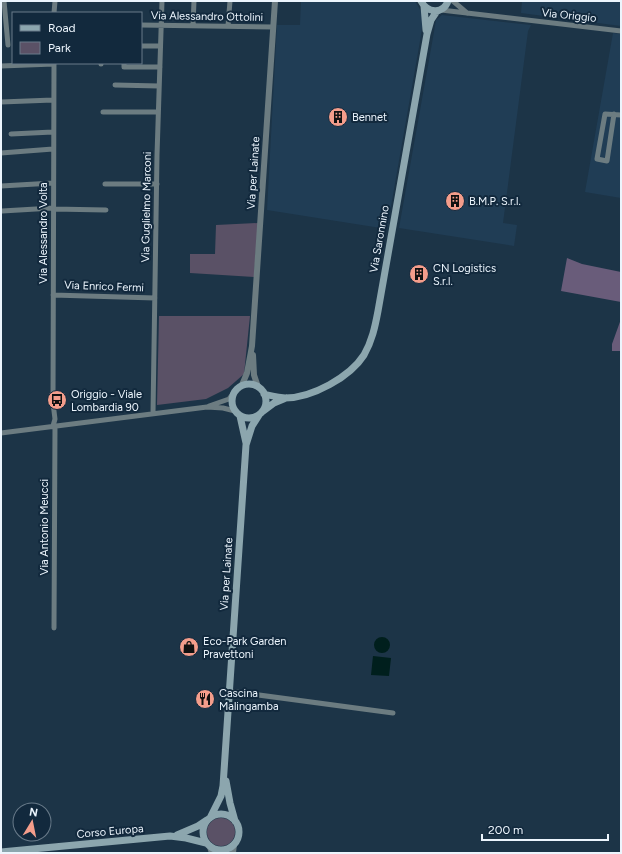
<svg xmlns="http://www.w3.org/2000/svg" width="622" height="854" viewBox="0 0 622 854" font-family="Figtree,sans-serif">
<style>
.built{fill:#203d55}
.green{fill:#5a5166}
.forest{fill:#695c7a}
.water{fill:#001f1d}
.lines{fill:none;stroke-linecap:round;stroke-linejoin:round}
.minor{stroke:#6c7c81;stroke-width:5}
.tertiary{stroke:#6c7c81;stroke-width:6}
.secondary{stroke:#8ca6ae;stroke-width:7}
.labels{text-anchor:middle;stroke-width:4;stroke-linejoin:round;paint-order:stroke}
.street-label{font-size:11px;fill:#ecf5fd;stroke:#12293d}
.poi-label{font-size:11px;fill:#ecf5fd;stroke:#12293d;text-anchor:start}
</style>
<rect width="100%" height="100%" fill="#1c3447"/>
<path class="built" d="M301 1H415L422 13 423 21 420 41 387 229 267 210 277 25H300Z
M522 1H621V26L521 13Z
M442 15 531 25 528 31 503 223 517 225 514 246 399 228 434 32 436 20Z
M613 33 621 34V198L585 192Z"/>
<path class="green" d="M258 223 254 277 190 273V254H215L216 225Z
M159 316H250L244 374 228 388 206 399 157 405Z
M207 832a14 14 0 1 1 28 0a14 14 0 1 1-28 0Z"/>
<path class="forest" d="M567 258 582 264 621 272V302L561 291Z
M621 319V351H612V344Z"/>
<path class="water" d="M374 645a8 8 0 1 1 16 0a8 8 0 1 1-16 0Z
M373 656 391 658 389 676 371 675Z"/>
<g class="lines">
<path class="minor" d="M4 1 8 45
M453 1 467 13
M441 10 621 31
M54 13 55 1
M141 25 273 27
M193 25 194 1
M228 26 230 1
M141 46H160
M101 63V64
M124 63V67H160
M1 66 54 64
M115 85 159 86
M1 102 53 100
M103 112H158
M614 114 607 161 597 159 605 114 621 115
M11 134 53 132
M1 153 53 149
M105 184H157
M1 186 53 183
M53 209 106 210
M2 211 53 208
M53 295 155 298
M209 406 229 399 235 391
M153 413 157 155 162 1
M53 426 55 419 53 403 54 63
M1 433 207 407 223 408 235 411
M54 628 55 426
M229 691 393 713"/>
<path class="tertiary" d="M253 355 254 375 258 387
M242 385 247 373 252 346 275 1
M210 847 212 853
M233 853 234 844"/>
<path class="secondary" d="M421 1C427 13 443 15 448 1
M424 6 426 30
M232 401a17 17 0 1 1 34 0a17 17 0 1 1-34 0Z
M264 394C271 396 278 397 285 398 312 398 350 377 364 355 372 341 375 327 378 311L427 34 431 20 437 11
M262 412 274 403 286 398
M240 416 246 443
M226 781 230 803 235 821
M203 832a18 18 0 1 1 36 0a18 18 0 1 1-36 0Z
M211 816 221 796 223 786 246 445 252 426 259 415
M177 835 198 826 207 820
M1 852 170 836 186 838 206 843"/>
</g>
<defs>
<symbol id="building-disc" viewBox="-11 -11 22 22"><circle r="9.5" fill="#f49d8b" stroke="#12293d"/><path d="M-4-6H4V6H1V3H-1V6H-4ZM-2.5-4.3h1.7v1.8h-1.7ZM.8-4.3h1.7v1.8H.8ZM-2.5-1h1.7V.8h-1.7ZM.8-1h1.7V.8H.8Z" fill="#111"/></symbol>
<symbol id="bus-disc" viewBox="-11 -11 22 22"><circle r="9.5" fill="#f49d8b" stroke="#12293d"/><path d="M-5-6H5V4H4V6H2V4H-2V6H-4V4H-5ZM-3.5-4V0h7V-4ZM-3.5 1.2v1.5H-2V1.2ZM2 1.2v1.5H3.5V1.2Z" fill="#111"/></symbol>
<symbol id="shop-disc" viewBox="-11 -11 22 22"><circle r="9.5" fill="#f49d8b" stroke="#12293d"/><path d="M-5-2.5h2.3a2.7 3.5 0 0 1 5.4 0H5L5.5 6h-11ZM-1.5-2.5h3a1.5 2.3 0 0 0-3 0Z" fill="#111"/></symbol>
<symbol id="restaurant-disc" viewBox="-11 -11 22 22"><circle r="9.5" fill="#f49d8b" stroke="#12293d"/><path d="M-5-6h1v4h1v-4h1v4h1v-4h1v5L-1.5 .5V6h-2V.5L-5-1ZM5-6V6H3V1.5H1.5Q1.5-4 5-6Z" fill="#111"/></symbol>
</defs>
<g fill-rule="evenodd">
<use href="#building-disc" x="327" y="106" width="22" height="22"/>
<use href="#building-disc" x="444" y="190" width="22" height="22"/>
<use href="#building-disc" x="408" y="263" width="22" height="22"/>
<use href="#bus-disc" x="46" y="389" width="22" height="22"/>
<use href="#shop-disc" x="178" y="636" width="22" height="22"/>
<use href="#restaurant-disc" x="194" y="688" width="22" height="22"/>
</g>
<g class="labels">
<g class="street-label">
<text transform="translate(569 15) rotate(6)" y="4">Via Origgio</text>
<text transform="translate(207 16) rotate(1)" y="4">Via Alessandro Ottolini</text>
<text transform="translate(253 173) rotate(-86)" y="4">Via per Lainate</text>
<text transform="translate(146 207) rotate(-89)" y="4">Via Guglielmo Marconi</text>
<text transform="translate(43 233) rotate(-90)" y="4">Via Alessandro Volta</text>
<text transform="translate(379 239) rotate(-80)" y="4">Via Saronnino</text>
<text transform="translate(104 286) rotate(2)" y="4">Via Enrico Fermi</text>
<text transform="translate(44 527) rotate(-90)" y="4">Via Antonio Meucci</text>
<text transform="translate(226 574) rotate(-86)" y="4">Via per Lainate</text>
<text transform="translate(110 831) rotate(-5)" y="4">Corso Europa</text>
</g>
<g class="poi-label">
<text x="352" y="121">Bennet</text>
<text x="469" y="205">B.M.P. S.r.l.</text>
<text x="433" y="272">CN Logistics<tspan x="433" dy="13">S.r.l.</tspan></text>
<text x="71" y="398">Origgio - Viale<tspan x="71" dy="13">Lombardia 90</tspan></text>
<text x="203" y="645">Eco-Park Garden<tspan x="203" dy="13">Pravettoni</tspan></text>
<text x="219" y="697">Cascina<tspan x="219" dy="13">Malingamba</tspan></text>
</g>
</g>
<rect width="622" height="854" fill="none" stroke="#ecf5fd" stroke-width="4"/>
<rect x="12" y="12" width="130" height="52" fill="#12293d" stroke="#697b8a"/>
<rect x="20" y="25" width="20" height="6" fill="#8ca6ae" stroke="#697b8a"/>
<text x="48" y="32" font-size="12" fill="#ecf5fd">Road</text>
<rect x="20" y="42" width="20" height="12" fill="#5a5166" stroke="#697b8a"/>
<text x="48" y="52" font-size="12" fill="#ecf5fd">Park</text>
<g transform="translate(32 822) rotate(10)"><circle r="19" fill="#12293d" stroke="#697b8a"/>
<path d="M0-3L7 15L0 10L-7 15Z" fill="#f49d8b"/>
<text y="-6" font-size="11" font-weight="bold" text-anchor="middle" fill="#ecf5fd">N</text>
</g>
<path d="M482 834v6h126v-6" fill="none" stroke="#ecf5fd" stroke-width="2"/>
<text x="488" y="834" font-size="12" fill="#ecf5fd" stroke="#12293d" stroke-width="3" paint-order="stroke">200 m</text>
</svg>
